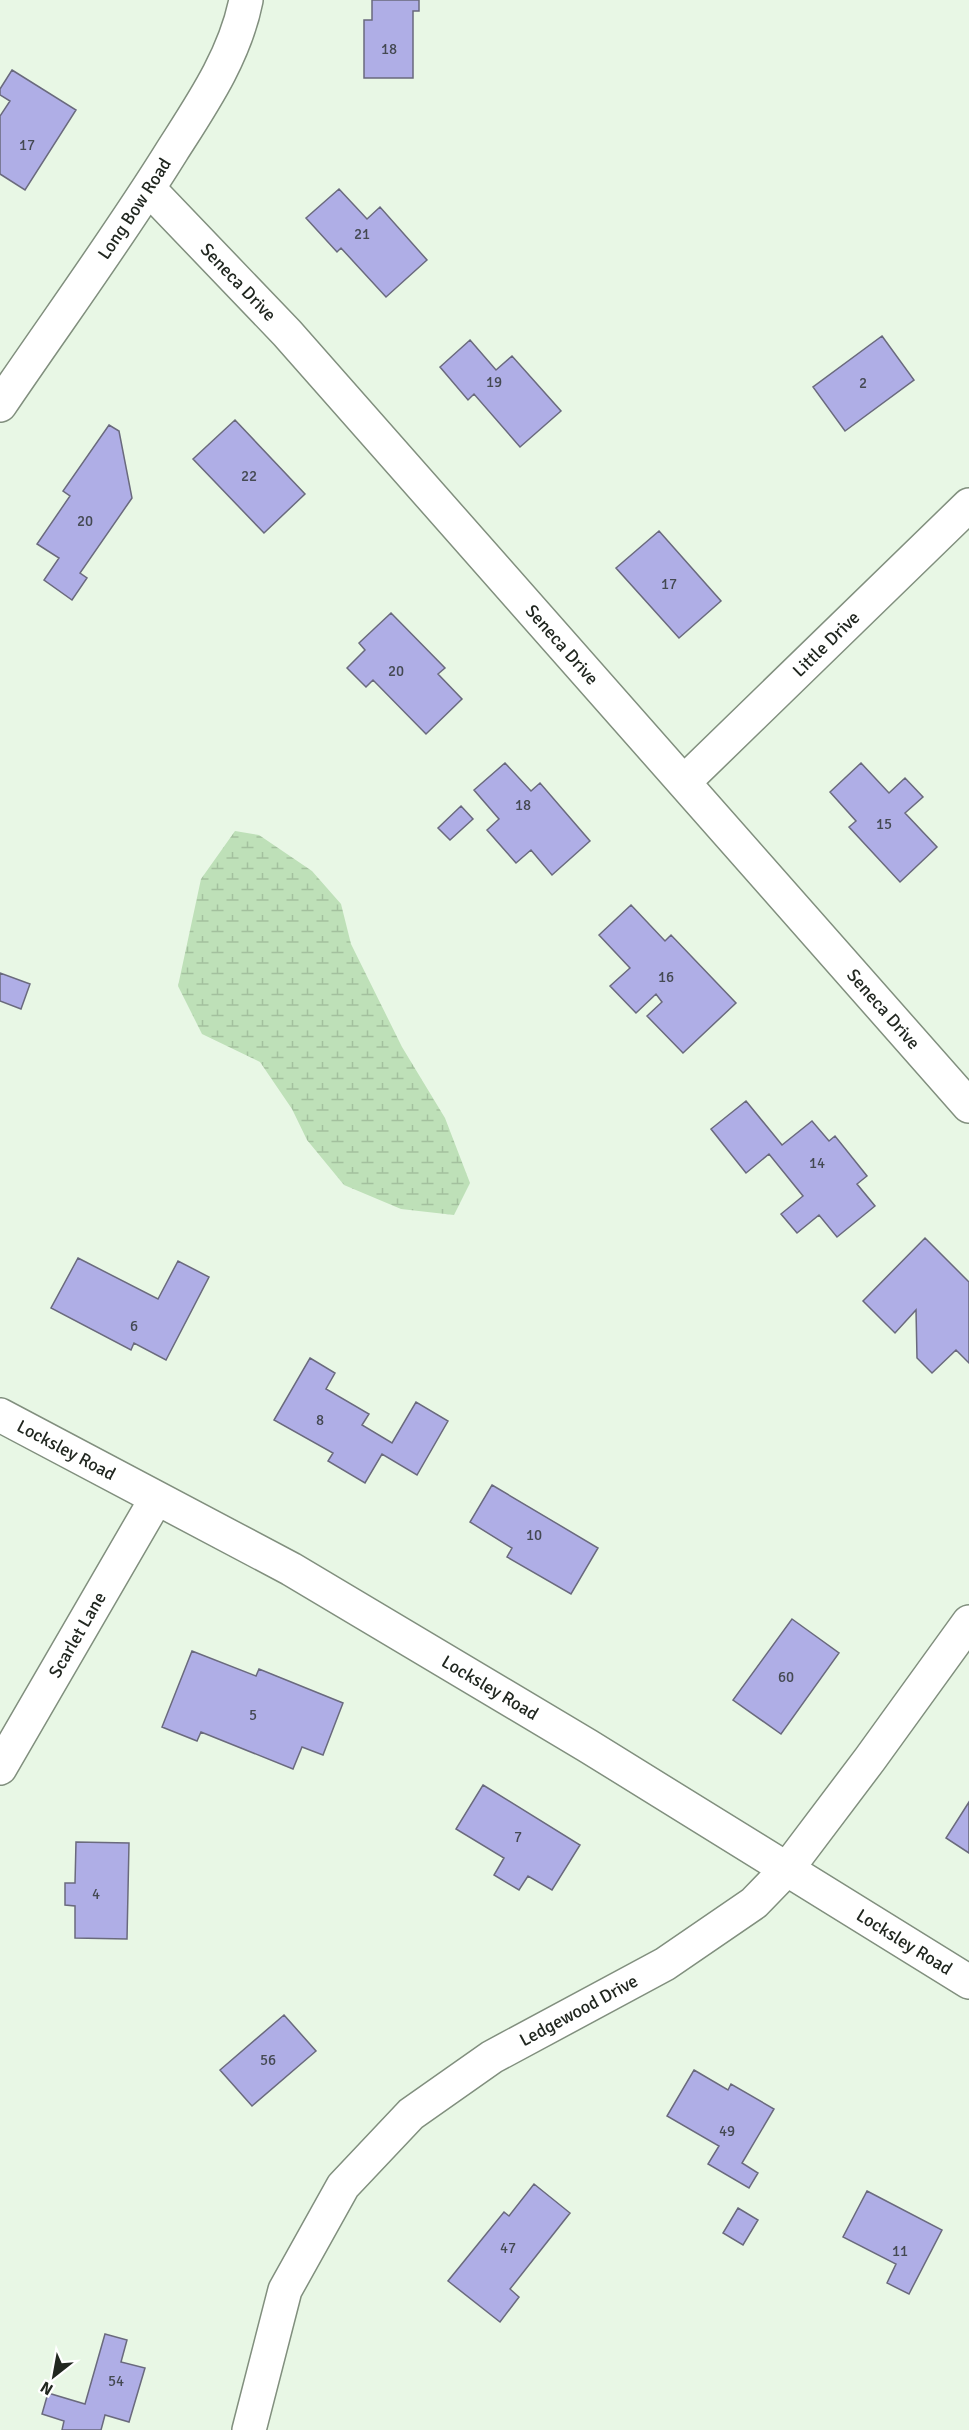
<svg xmlns="http://www.w3.org/2000/svg" width="969" height="2430" viewBox="0 0 969 2430" font-family="Signika,sans-serif">
<style>
.wetland{fill:url(#wetland-marsh)}
.building{fill:#afaee6;stroke:#6a6a7d;stroke-width:1.5}
.lines{fill:none;stroke-linecap:round;stroke-linejoin:round}
.minor-casing{stroke:#818f7e;stroke-width:36}
.minor{stroke:#fff;stroke-width:33}
.labels{text-anchor:middle;stroke-width:4.5;stroke-linejoin:round;paint-order:stroke}
.number-label{font-size:15px;fill:#444952}
.street-label{font-size:18px;fill:#212720;stroke:#fff}
</style>
<defs>
<pattern id="wetland-marsh" width="20" height="14" patternUnits="userSpaceOnUse" patternTransform="scale(1.5)"><rect width="20" height="14" fill="#bee0b8"/><path d="M1 5h8M5 5V1M11 12h8M15 12V8" fill="none" stroke="#a3c09e"/></pattern>
</defs>
<rect width="100%" height="100%" fill="#e8f7e5"/>
<path class="wetland" d="M235 831 259 835 312 871 341 904 351 944 402 1047 445 1118 470 1183 454 1215 401 1209 344 1185 307 1140 292 1109 260 1062 202 1034 178 986 201 879Z"/>
<path class="building" d="M372 0H419V11H413V78H364V20H372Z
M12 70 76 110 25 190 0 174V116L10 101 0 95V89Z
M339 189 367 219 380 207 427 260 386 297 341 248 337 252 306 218Z
M882 336 914 380 845 431 813 387Z
M470 340 496 370 512 356 561 411 520 447 474 394 468 400 440 367Z
M235 420 305 494 264 533 193 459Z
M109 425 119 431 132 498 80 573 87 578 72 600 44 580 59 558 37 544 70 496 63 491Z
M659 531 721 601 679 638 616 568Z
M391 613 445 668 438 674 462 699 426 734 373 680 366 687 347 668 365 650 359 643Z
M505 763 531 791 540 783 590 841 552 875 531 850 516 863 487 830 499 819 474 790Z
M861 763 889 793 905 778 923 797 905 813 937 847 900 882 849 827 856 821 830 792Z
M461 806 473 819 450 840 438 828Z
M631 905 665 941 671 935 736 1003 683 1053 647 1016 662 1002 656 994 636 1013 610 986 630 968 599 935Z
M0 973 30 984 21 1009 0 1001Z
M746 1101 782 1145 812 1121 829 1141 835 1136 867 1176 857 1184 875 1206 837 1237 819 1215 797 1233 781 1214 803 1196 769 1154 746 1173 711 1129Z
M925 1238 969 1282V1363L956 1350 932 1373 917 1358 916 1310 895 1333 863 1301Z
M78 1258 158 1299 178 1261 209 1277 166 1360 134 1343 131 1350 51 1308Z
M310 1358 335 1373 326 1389 369 1414 362 1425 392 1443 416 1402 448 1421 417 1475 382 1454 365 1483 328 1461 333 1453 274 1420Z
M492 1485 598 1548 571 1594 507 1557 512 1548 470 1522Z
M792 1619 839 1653 781 1734 733 1700Z
M192 1651 256 1676 259 1669 343 1703 323 1755 302 1747 293 1769 201 1732 197 1741 162 1727Z
M483 1785 580 1845 552 1890 528 1876 519 1890 494 1875 504 1858 456 1829Z
M969 1802V1853L946 1838Z
M76 1842 129 1843 127 1939 75 1938V1906L65 1905V1883H75Z
M284 2015 316 2051 252 2106 220 2070Z
M694 2070 728 2090 731 2084 774 2109 742 2163 758 2173 749 2188 708 2164 719 2146 667 2116Z
M534 2184 570 2213 510 2289 519 2297 500 2322 448 2281 504 2212 509 2216Z
M867 2191 942 2230 909 2294 887 2283 896 2264 843 2237Z
M738 2208 758 2220 743 2245 723 2233Z
M105 2334 127 2340 121 2362 145 2368 129 2422 105 2415 101 2430H62L64 2421 42 2414 48 2393 85 2404Z"/>
<g class="lines">
<defs>
<g id="minor">
<path id="s1" d="M149 189 287 333 969 1106"/>
<path id="s2" d="M0 405C57 321 118 238 172 151 202 104 235 56 246 0"/>
<path id="s3" d="M684 782 969 505"/>
<path id="s4" d="M0 1415 291 1569 588 1746 969 1982"/>
<path id="s5" d="M0 1768 156 1499"/>
<path id="s6" d="M249 2430 285 2290 343 2186 411 2114 492 2057 665 1964 754 1903 787 1869 870 1759 969 1622"/>
</g>
</defs>
<use href="#minor" class="minor-casing"/>
<use href="#minor" class="minor"/>
</g>
<g class="labels">
<g class="number-label">
<text x="389" y="54">18</text>
<text x="27" y="150">17</text>
<text x="362" y="239">21</text>
<text x="494" y="387">19</text>
<text x="863" y="388">2</text>
<text x="249" y="481">22</text>
<text x="85" y="526">20</text>
<text x="669" y="589">17</text>
<text x="396" y="676">20</text>
<text x="523" y="810">18</text>
<text x="884" y="829">15</text>
<text x="666" y="982">16</text>
<text x="817" y="1168">14</text>
<text x="134" y="1331">6</text>
<text x="320" y="1425">8</text>
<text x="534" y="1540">10</text>
<text x="786" y="1682">60</text>
<text x="253" y="1720">5</text>
<text x="518" y="1842">7</text>
<text x="96" y="1899">4</text>
<text x="268" y="2065">56</text>
<text x="727" y="2136">49</text>
<text x="508" y="2253">47</text>
<text x="900" y="2256">11</text>
<text x="116" y="2386">54</text>
</g>
<g class="street-label">
<text dy="6" stroke="none"><textPath href="#s2" startOffset="238">Long Bow Road</textPath></text>
<text dy="6" stroke="none"><textPath href="#s1" startOffset="129">Seneca Drive</textPath></text>
<text dy="6" stroke="none"><textPath href="#s1" startOffset="615">Seneca Drive</textPath></text>
<text dy="6" stroke="none"><textPath href="#s3" startOffset="198">Little Drive</textPath></text>
<text dy="6" stroke="none"><textPath href="#s1" startOffset="1101">Seneca Drive</textPath></text>
<text dy="6" stroke="none"><textPath href="#s4" startOffset="75">Locksley Road</textPath></text>
<text dy="6" stroke="none"><textPath href="#s5" startOffset="154">Scarlet Lane</textPath></text>
<text dy="6" stroke="none"><textPath href="#s4" startOffset="561">Locksley Road</textPath></text>
<text dy="6" stroke="none"><textPath href="#s4" startOffset="1047">Locksley Road</textPath></text>
<text dy="6" stroke="none"><textPath href="#s6" startOffset="560">Ledgewood Drive</textPath></text>
</g>
</g>
<g transform="translate(54 2376) rotate(211)" stroke="#ffffff" stroke-width="4.5" paint-order="stroke">
<path d="M0-4.5L10 22L0 15L-10 22Z" fill="#212720"/>
<text y="-9" font-size="16" font-weight="bold" text-anchor="middle" fill="#212720">N</text>
</g>
</svg>
